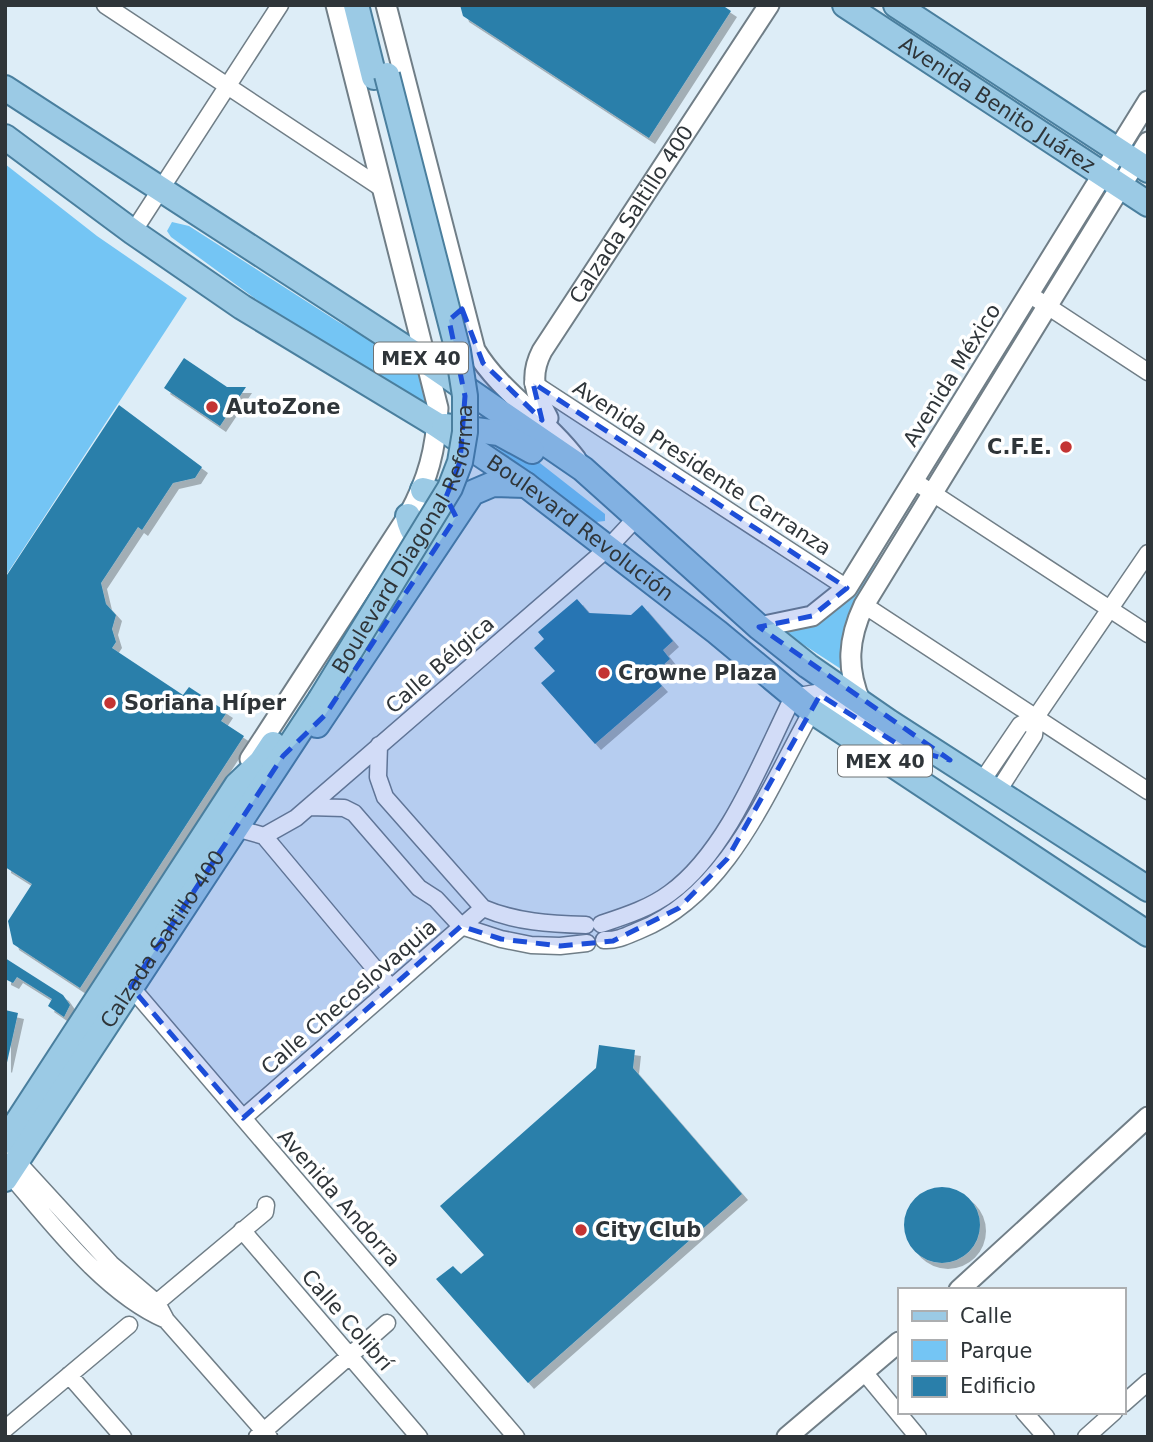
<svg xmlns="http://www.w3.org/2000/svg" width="1153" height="1442" viewBox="0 0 1153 1442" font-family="'DejaVu Sans',sans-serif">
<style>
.green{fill:#74c5f4}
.building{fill:#2a7faa;filter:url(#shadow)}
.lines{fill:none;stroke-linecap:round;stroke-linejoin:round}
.minor-casing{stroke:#707e87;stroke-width:19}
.tertiary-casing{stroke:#707e87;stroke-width:23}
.primary-casing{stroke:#4a7f9e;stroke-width:28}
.minor{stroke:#fff;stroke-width:16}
.tertiary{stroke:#fff;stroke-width:19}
.primary{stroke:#9bcae5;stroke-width:24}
.primary-bridge-casing{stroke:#4a7f9e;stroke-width:28;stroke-linecap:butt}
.primary-bridge{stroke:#9bcae5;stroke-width:24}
.marked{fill:#1d4ed8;fill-opacity:0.2;stroke:#1d4ed8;stroke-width:5;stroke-dasharray:14 9;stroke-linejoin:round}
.poi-dot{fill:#c33433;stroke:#fff;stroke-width:2.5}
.labels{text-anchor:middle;stroke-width:7;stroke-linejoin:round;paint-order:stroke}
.shield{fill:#fff;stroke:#6d7274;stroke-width:2}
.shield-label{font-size:19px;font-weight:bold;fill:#2f3539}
.street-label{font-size:21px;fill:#2f3539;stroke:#fff}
.poi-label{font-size:21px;font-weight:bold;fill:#2f3539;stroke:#fff;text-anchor:start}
</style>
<defs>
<filter id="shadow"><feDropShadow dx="6" dy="6" stdDeviation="0" flood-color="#0004"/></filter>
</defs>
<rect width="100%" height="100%" fill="#ddedf7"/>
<path class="green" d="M5 164 97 236 187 298 5 577Z
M172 222 189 226 337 321 421 370 434 409 268 308 171 237 167 231Z
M490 443 522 449 605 514V521L596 522Z
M887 544C859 593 849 612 841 669L784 632 828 612 850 596Z"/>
<path class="building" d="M460 5H722L731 11 649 138 463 16Z
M184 358 227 387H246L220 426 164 388Z
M119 405 202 467 195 478 173 483 142 530 138 527 101 583 106 604 116 615 112 629 116 642 112 648 183 695 189 687 227 712 221 721 244 736 80 988 13 944 8 921 32 884 5 867V578Z
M577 599 589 613 631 615 642 605 673 641 663 650 670 659 652 675 662 686 595 744 541 683 555 671 534 648 544 639 538 632Z
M5 958 63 995 70 1005 64 1017 48 1006 52 999 17 977 13 983 5 979Z
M5 1010 18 1013 6 1067 5 1066Z
M599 1045 635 1050 633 1068 742 1194 528 1383 436 1279 453 1266 461 1274 484 1255 440 1206 596 1068Z
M904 1225a38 38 0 1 1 76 0a38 38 0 1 1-76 0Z"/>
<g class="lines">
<defs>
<path id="minor" d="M105 5 383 189
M133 232 280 5
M1029 294 1148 372
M533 383 847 588
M914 481 1148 634
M864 605 1148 791
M379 745 378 777 385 797 483 908C516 922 550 924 586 925
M982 781 1020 725 1036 717
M998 791 1034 735 1036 717 1148 553
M309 807 344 808 354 813 419 888 436 899 461 926 501 939 531 945 560 946 587 943
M236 828 264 836 391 988
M264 836 296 818 608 548 637 517
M601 924C625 916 650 908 670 893 728 851 762 759 793 697L816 693 902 747 930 756
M604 940C617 941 628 935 640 930 729 894 768 789 812 711
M131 987 516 1437
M243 1118 483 908
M11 1155 111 1264 157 1303 166 1320 269 1437
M5 1169C50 1221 103 1293 166 1320
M242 1230 419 1437
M148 1310 265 1212 266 1205
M864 1372 918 1437
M69 1375 123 1437
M1123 1404 1148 1382
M1024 1412 1046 1437
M5 1429 129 1325
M257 1437 387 1323
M1086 1437 1114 1412"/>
<g id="tertiary">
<path d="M386 5 475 350C500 392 546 419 576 459"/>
<path id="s1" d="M548 418C535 394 529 376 542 351L769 5"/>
<path d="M759 627 812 616 847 588 1148 101"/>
<path d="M861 703C846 668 848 639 864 605L1148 142"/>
<path d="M250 759 408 516C428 480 436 449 438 408L336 5"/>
<path d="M959 1290 1148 1117"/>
<path d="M787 1437 899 1342"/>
</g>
<g id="primary">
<path d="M356 5 374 77"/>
<path id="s2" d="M845 5 1148 204"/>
<path d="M896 5 1148 170"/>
<path d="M5 88 427 362 583 469 759 627 808 666 889 722 1148 889"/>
<path id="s3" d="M5 137 133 232 242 307 437 425 526 485 717 632 812 711 1148 934"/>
<path d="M444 426 499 433 532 451"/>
<path d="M423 490 445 496 455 513"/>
<path d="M408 516C411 532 419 545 437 543"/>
<path d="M317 725 472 493 493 484 526 485"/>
<path d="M5 1141 237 785 261 762 273 744"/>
<path id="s4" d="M5 1179 320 700"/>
</g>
</defs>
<use href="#minor" class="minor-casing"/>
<use href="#tertiary" class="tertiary-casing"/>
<use href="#primary" class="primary-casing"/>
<use href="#minor" class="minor"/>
<use href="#tertiary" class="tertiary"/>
<use href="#primary" class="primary"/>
<defs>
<g id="primary-bridge">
<path id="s5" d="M320 700 450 488 460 462 465 432V396L458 351 387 75"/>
</g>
</defs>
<use href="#primary-bridge" class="primary-bridge-casing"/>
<use href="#primary-bridge" class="primary-bridge"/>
</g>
<path class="marked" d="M462 309 483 363 542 420 533 383 847 588 812 616 759 627 950 760 902 747 820 695 727 859 679 908 613 941 560 946 501 939 461 926 243 1118 131 987 283 756 325 715 456 517 446 497 460 462 465 396 449 320Z"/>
<g class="poi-dot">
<circle cx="212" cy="407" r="7"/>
<circle cx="1066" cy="447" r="7"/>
<circle cx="604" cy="673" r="7"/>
<circle cx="110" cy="703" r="7"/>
<circle cx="581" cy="1230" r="7"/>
</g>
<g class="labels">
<g class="shield">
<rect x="374" y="342.5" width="94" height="31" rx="5"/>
<rect x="838" y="745.5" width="94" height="31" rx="5"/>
</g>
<g class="shield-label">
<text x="421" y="365">MEX 40</text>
<text x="885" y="768">MEX 40</text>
</g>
<g class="street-label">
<text dy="7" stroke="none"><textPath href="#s2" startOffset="182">Avenida Benito Juárez</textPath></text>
<text dy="7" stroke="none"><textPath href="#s1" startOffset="234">Calzada Saltillo 400</textPath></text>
<text transform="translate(952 375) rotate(-58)" y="7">Avenida México</text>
<text transform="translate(702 468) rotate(33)" y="7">Avenida Presidente Carranza</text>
<text dy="7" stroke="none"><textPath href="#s3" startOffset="696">Boulevard Revolución</textPath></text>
<text dy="7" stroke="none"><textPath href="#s5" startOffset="184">Boulevard Diagonal Reforma</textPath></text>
<text transform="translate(440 665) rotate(-41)" y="7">Calle Bélgica</text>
<text dy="7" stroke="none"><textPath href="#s4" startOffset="287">Calzada Saltillo 400</textPath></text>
<text transform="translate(349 997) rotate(-41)" y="7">Calle Checoslovaquia</text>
<text transform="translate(339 1198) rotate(49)" y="7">Avenida Andorra</text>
<text transform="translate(347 1320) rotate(49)" y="7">Calle Colibrí</text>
</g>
<g class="poi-label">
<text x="226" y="414">AutoZone</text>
<text x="1052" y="454" text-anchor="end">C.F.E.</text>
<text x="618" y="680">Crowne Plaza</text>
<text x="124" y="710">Soriana Híper</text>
<text x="595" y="1237">City Club</text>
</g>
</g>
<rect width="1153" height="1442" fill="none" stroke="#2f3539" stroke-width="14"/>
<rect x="898" y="1288" width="228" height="126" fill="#ffffff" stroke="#acaeb0" stroke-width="2"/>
<rect x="912" y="1311" width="35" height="10" fill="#9bcae5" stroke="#acaeb0" stroke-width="2"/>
<text x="960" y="1323" font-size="21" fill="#2f3539">Calle</text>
<rect x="912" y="1340" width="35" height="21" fill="#74c5f4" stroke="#acaeb0" stroke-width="2"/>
<text x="960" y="1358" font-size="21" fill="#2f3539">Parque</text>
<rect x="912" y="1376" width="35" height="21" fill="#2a7faa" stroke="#acaeb0" stroke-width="2"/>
<text x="960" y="1393" font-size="21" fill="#2f3539">Edificio</text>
</svg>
